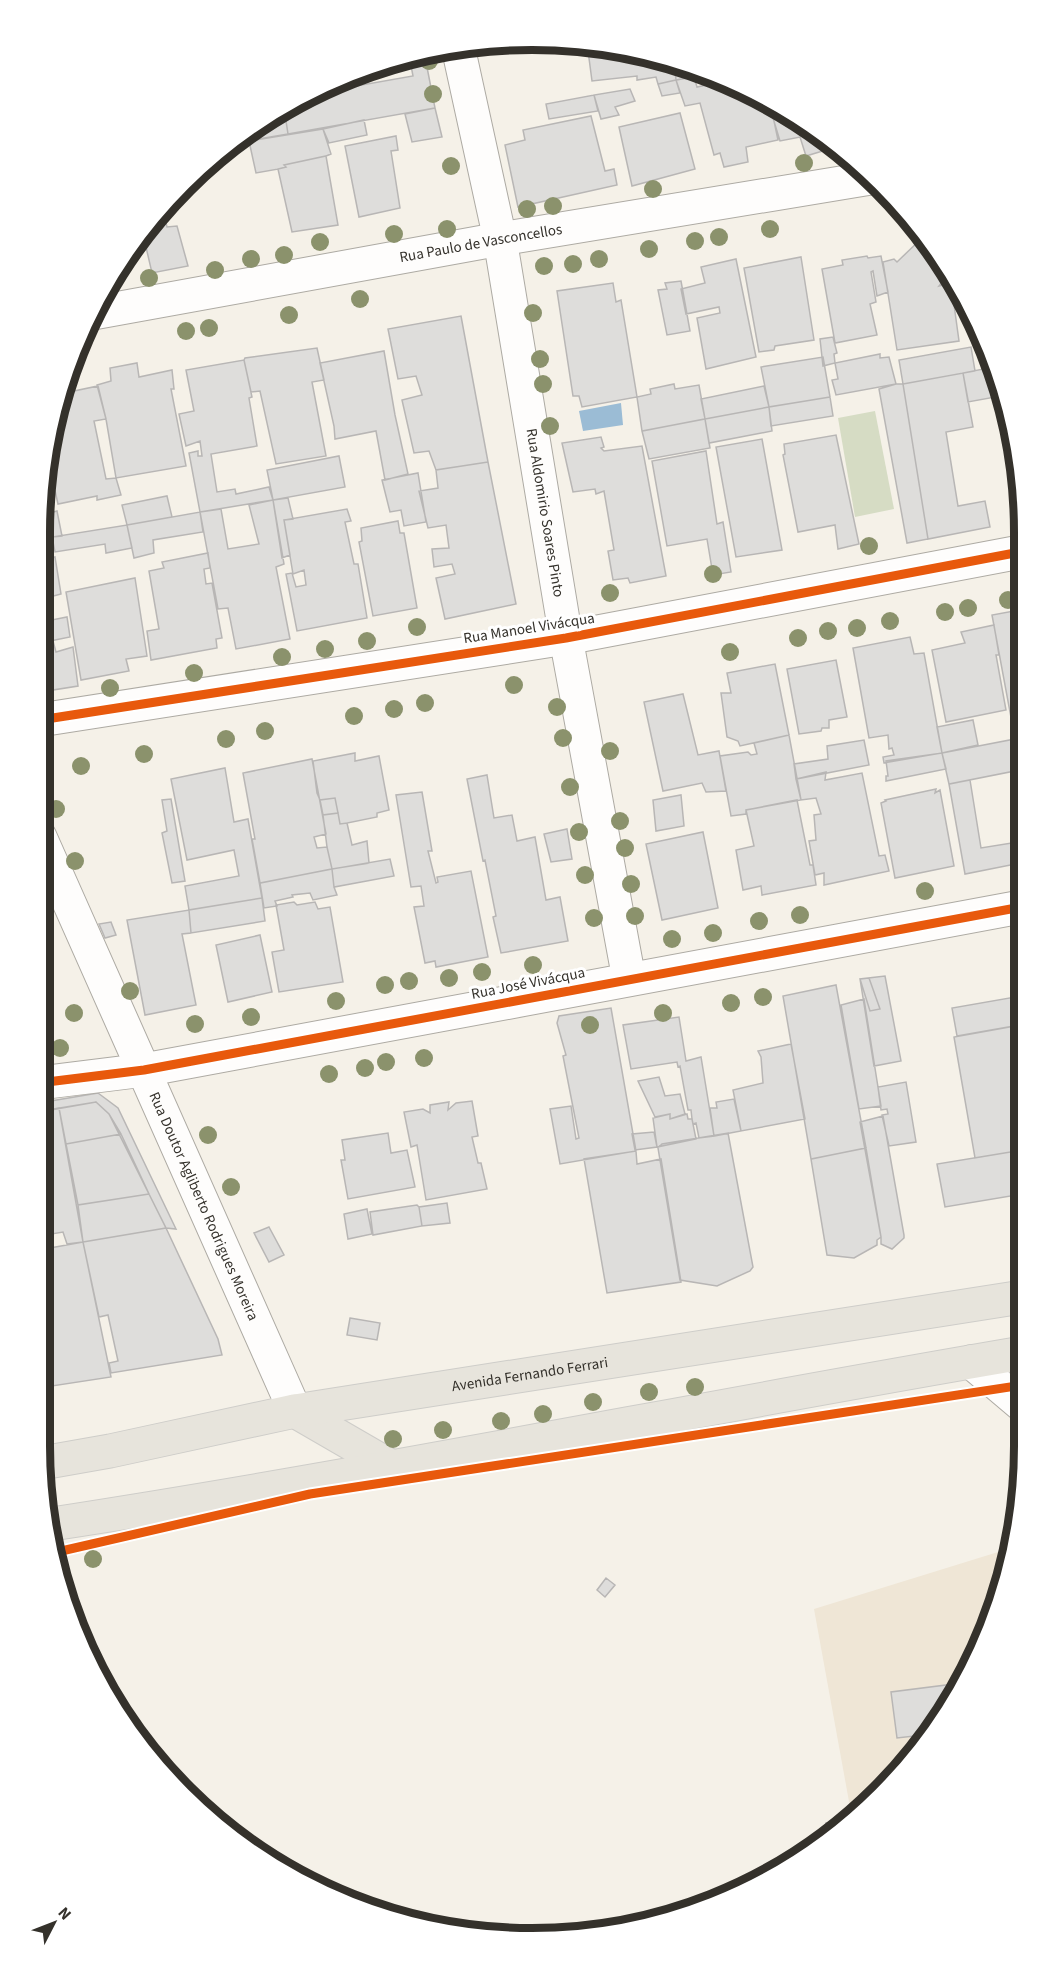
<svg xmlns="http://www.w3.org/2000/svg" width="1063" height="1977" viewBox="0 0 1063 1977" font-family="'Source Sans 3',sans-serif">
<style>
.built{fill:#efe6d6}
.green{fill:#d6dcc4}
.water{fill:#9bbcd5}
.building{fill:#dedddb;stroke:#b8b6b5;stroke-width:1.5}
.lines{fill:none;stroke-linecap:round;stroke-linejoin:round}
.minor-casing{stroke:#adaaa3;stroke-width:35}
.major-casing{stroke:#cecdc9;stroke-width:35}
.minor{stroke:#fefdfc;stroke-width:33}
.major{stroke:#e7e4dc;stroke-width:33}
.cycleway-casing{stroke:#fff;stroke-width:13}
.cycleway{stroke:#e8590c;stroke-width:9}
.tree{fill:#8b926c}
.labels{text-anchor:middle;stroke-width:6;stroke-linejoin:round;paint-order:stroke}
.street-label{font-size:15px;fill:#34312b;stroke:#fff}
.rim{fill:none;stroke:#34312b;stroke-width:8}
</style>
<rect width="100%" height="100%" fill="#f5f1e8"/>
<path class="built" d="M1011 1548 1007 1573 958 1691 852 1818 814 1609Z"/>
<path class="green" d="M875 411 894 509 855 517 838 418Z"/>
<path class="water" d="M621 403 623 425 583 431 579 411Z"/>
<path class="building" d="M587 43H595L674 61 676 80 658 84 656 77 637 80V76L592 81Z
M424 52 435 108 288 134 284 108 305 95 413 76 409 55Z
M674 61 689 65 709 74 676 80Z
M694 77 697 87 724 81 740 88 742 95 751 93 770 102 778 140 746 147 748 162 724 167 720 153 714 155 700 103 685 106 676 80Z
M676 80 680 93 662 96 658 84Z
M630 89 635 101 615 107 619 115 601 119 594 95Z
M594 95 598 111 549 119 546 104Z
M284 108 288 134 252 140 250 130Z
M435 108 442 137 412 142 405 114Z
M680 113 695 169 632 186 619 127Z
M790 114 836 147 806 156 800 137 780 141 773 118Z
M591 116 605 171 614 169 617 185 518 207 505 145 525 140 523 130Z
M364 120 367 135 329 143 323 129Z
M323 129 331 154 326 156 338 225 292 232 278 169 256 173 249 141Z
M396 136 398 150 391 151 400 208 359 217 345 146Z
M326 156 338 225 292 232 278 169 286 167 284 165Z
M162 206 167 227 177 226 188 266 152 273 146 247 131 250Z
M923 237 941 258 949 273 939 286 951 283 959 341 897 350 883 262 894 259 897 262Z
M867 256 868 258 881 256 888 292 877 296 873 271 871 272 876 302 870 304 877 335 835 343 822 269 843 265 842 260Z
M801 257 814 340 775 346 774 350 759 352 744 268Z
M736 259 756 357 706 369 697 318 720 313 719 307 686 314 681 289 705 283 701 267Z
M681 281 690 331 667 335 658 290 667 289 665 283Z
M613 283 616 302 621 300 637 397 582 407 579 396H573L557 291Z
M461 316 488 462 436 470 429 451 414 453 402 400 422 395 416 376 398 379 388 329Z
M833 337 837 353 834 354 835 363 823 366 820 339Z
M971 347 975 371 903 384 899 360Z
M317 348 324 380 312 382 326 456 276 464 260 391 251 392 244 360 245 358Z
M384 351 395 415 408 474 385 480 376 431 335 439 334 426 320 363Z
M880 354V358L889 357 896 384 836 395 832 380 838 379 835 363Z
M823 357 830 397 769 407 761 367Z
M244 360 252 397 249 398 257 446 211 454 217 492 235 489 236 494 269 487 273 500 200 512 189 453 198 451V456H202L200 441 186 446 179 414 194 411 186 370Z
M137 363 139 377 172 370 174 389H171L186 466 116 478 106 419 97 385 111 381 110 368Z
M993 367 1001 396 968 402 963 373Z
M963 373 973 427 946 432 958 506 985 501 990 527 928 539 903 384Z
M674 384 675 389 699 385 705 419 642 431 637 397 651 394 650 389Z
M896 384H903L928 539 907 543 879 389Z
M98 386 106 419 94 421 106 479 116 478 121 495 97 500V496L58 504 47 455 56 404 60 394Z
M764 386 769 407 705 419 701 399Z
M830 397 833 416 771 426 769 407Z
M769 407 772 431 709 443 705 419Z
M705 419 710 448 649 459 642 431Z
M836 435 859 544 838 549 835 525 798 532 783 455 785 454 784 444Z
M601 437 604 447 601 448 604 451 642 446 666 576 630 583 628 578 613 580 608 551 614 550 604 491 596 494 595 489 573 492 562 443Z
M762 439 782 550 736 557 716 447Z
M706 451 717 524 723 522 731 572 713 575 707 539 667 546 652 461Z
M339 456 345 487 273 500 267 470Z
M488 462 516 604 445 619 436 578 455 574 452 564 434 567 432 549 449 548 446 525 428 528 419 491 438 488 436 470Z
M418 473 426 522 404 526 401 510 390 512 382 480Z
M42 489 52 537 40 539V500Z
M167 496 172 517 127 525 122 505Z
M288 498 293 519 284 520 290 555 282 558 273 500Z
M273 500 284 564 276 567 290 639 236 649 228 608 218 609 200 512 221 509 228 549 259 544 249 505Z
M347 509 351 521 345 522 354 564H358L367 618 297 631 286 574 292 573 296 587 306 585 304 570 293 574 284 520Z
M57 511 62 536 52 537 46 514Z
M200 512 203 532 153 540 154 553 134 558 127 525Z
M398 521 400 533H404L417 608 373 616 359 542 362 541 361 528Z
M127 525 132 548 106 553 105 544 55 552 52 537Z
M208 553 210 568 204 569 206 584 212 583 222 638 216 639 217 648 151 660 147 631 159 629 149 571 164 568 162 562Z
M55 557 61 594 46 598 52 620 67 617 70 637 40 643V560Z
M135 578 147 656 126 659 129 671 81 680 66 592Z
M1020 610 1021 738 1015 739 992 615Z
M994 625 999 655H996L1006 710 946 722 932 650 965 643 961 632Z
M910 637 914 654 924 653 942 753 884 763 883 757 894 755 892 748 889 749 888 735 869 738 853 648Z
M53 641 56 652 73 647 78 686 40 692V643Z
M836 660 847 717 829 720V728H822L821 731 799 734 787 669Z
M775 664 789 735 740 746 738 741 727 737 721 693H731L727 673Z
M683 694 698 755 719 751 726 791 706 792 702 783 663 791 644 702Z
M973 720 978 745 942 753 937 727Z
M789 735 801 800 746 810V814L731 816 720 756 748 752 751 755 757 754 754 743Z
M1015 739 1021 775 1016 776 1015 771 949 784 942 753Z
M864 740 869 765 796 779 794 764 828 759 827 746Z
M355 753V761L379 756 389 810 377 813V817L347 823 352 845 367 841 369 863 332 869 327 847 323 815 338 813 335 798 320 800 317 793 313 761Z
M942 753 946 769 886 781V776H888L886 761Z
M312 759 326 834 314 837 317 848 327 847 332 869 260 883 252 839H255L243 773Z
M225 768 234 822 248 819 262 898 189 910 185 886 239 876 234 850 187 860 171 779Z
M826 772 825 780 862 773 879 856 885 855 889 871 824 885V873L815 875 809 841 816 840 814 815 821 814 816 798 801 800 796 779Z
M487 775 494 818 512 815 517 841 535 837 546 900 560 897 568 941 501 953 493 917 496 916 485 860 483 861 467 779Z
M970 780 981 848 1018 842 1021 863 965 874 949 784Z
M936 789 935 793 940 790 954 866 895 878 881 803 886 801 885 800Z
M422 792 432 851H428L436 883 438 882 437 877 471 871 488 957 436 967 435 961 425 963 414 907 424 906 421 886 411 887 396 795Z
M681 795 684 826 656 831 653 800Z
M335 798 338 813 323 815 320 800Z
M171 799 185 881 172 883 162 833 167 831 162 800Z
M797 800 810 865H813L816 885 762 895 761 886 743 890 736 850 754 846 746 810Z
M338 813 340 824 347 823 352 845 367 841 369 863 332 869 327 847 323 815Z
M567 829 572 859 551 862 544 834Z
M703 832 718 908 662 920 646 844Z
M390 859 394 876 334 887 332 869Z
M332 869 334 887 337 895 313 900 310 893 292 895 293 897 275 901 277 906 264 908 260 883Z
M262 898 265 921 191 933 189 910Z
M294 902 297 905 315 902 318 909 330 907 343 982 279 992 272 952 284 950 276 905Z
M189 910 191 933 182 934 196 1005 145 1015 127 920Z
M111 922 116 935 105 938 99 924Z
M260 935 272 992 228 1002 216 945Z
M885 976 901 1061 874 1066 860 979Z
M869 978 880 1009 870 1011 860 979Z
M836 985 866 1148 811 1159 783 996Z
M1015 997 1020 1025 957 1036 952 1008Z
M864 999 881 1106 859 1109 841 1005Z
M611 1008 636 1151 560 1164 550 1109 571 1106 576 1139 579 1138 563 1056 566 1055 557 1023 559 1016Z
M679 1017 686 1061 701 1057 714 1136 699 1138 696 1123 693 1124 692 1119 691 1110H688L680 1066 678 1067 677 1062 631 1069 623 1025Z
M1020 1025 1022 1150 975 1158 954 1037Z
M791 1044 805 1119 741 1131 733 1090 763 1083 761 1057 758 1051Z
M659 1077 665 1096 680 1094 685 1114 670 1119V1114L655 1117 638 1081Z
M906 1082 916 1142 889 1146 882 1115 888 1114 887 1109 881 1110 878 1087Z
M98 1093 118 1108 176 1229 166 1228 109 1114 96 1102 39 1112V1103Z
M734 1099 741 1131 714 1136 710 1108H717L716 1102Z
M472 1101 478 1136 472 1137 478 1163H481L487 1189 426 1200 417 1145 411 1147 404 1112 423 1109 430 1113V1105L449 1102 448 1110 456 1103Z
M96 1102 109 1114 121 1134 66 1144 59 1108Z
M59 1108 83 1242 67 1244 63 1232 45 1235 47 1249H40L39 1112Z
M670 1114V1119L687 1114 688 1119H692L696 1139 657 1147 653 1118Z
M883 1116 904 1235V1238L892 1249 881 1244V1237L860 1122Z
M654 1132 657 1147 635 1150 632 1134Z
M388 1133 391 1153 407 1150 415 1187 348 1199 341 1160H345L342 1140Z
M728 1133 753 1267 750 1271 717 1286 680 1280 658 1148 662 1144Z
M121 1134 149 1194 78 1205 66 1144Z
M866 1148 881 1237 877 1240V1245L854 1258 827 1255 811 1159Z
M1022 1150V1194L945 1207 937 1164Z
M636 1151 637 1164 661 1159 681 1282 607 1293 584 1159Z
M149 1194 166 1228 83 1242 78 1205Z
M447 1203 450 1223 422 1226 419 1207Z
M417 1205 419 1207 422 1226 373 1235 370 1212Z
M367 1209 372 1234 348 1239 344 1214Z
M269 1227 284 1255 269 1262 254 1233Z
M166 1228 218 1339 222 1355 111 1373 109 1363 118 1361 108 1315 99 1317 83 1242Z
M83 1242 111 1377 39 1388V1250Z
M350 1318 380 1323 377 1340 347 1335Z
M606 1578 615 1585 605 1597 597 1590Z
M962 1683 958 1691 923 1735 897 1738 891 1692Z
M849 1820 827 1834 826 1823Z"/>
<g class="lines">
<defs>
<g id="minor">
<path id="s1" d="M458 47 500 239 566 638 629 979"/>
<path id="s2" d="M93 313 500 239 871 178"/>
<path d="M40 720 566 638 1020 552"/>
<path id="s3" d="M40 837 295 1411"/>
<path d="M39 1083 144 1070 1021 907"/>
<path d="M971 1362 1023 1406"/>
</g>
<g id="major">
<path d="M295 1411 390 1466"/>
<path id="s4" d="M42 1463 110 1451 295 1411 1022 1297"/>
<path d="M52 1524C377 1474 699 1408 1023 1353"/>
</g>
</defs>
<use href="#minor" class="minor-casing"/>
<use href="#major" class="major-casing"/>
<use href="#minor" class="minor"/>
<use href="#major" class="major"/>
<defs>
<path id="cycleway" d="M40 720 566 638 1020 552
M39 1083 144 1070 1021 907
M57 1552 310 1494 1023 1385"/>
</defs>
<use href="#cycleway" class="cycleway-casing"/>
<use href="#cycleway" class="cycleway"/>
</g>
<g class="tree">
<circle cx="429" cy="61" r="9"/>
<circle cx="433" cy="94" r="9"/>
<circle cx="804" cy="163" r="9"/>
<circle cx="451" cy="166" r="9"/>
<circle cx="653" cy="189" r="9"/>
<circle cx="553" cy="206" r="9"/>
<circle cx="527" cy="209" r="9"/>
<circle cx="447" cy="229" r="9"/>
<circle cx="770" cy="229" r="9"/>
<circle cx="394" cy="234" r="9"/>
<circle cx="719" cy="237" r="9"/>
<circle cx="695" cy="241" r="9"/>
<circle cx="320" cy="242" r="9"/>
<circle cx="649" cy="249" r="9"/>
<circle cx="284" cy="255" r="9"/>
<circle cx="251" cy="259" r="9"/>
<circle cx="599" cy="259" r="9"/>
<circle cx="573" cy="264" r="9"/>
<circle cx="544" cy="266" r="9"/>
<circle cx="215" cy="270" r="9"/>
<circle cx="149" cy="278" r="9"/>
<circle cx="360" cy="299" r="9"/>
<circle cx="533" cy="313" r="9"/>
<circle cx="289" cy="315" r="9"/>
<circle cx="209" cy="328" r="9"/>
<circle cx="186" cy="331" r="9"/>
<circle cx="540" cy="359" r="9"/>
<circle cx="543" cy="384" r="9"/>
<circle cx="550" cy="426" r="9"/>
<circle cx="869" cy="546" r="9"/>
<circle cx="713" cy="574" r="9"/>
<circle cx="610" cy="593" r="9"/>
<circle cx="1008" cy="600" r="9"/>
<circle cx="968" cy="608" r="9"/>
<circle cx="945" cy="612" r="9"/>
<circle cx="890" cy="621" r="9"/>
<circle cx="417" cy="627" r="9"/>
<circle cx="857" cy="628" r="9"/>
<circle cx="828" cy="631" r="9"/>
<circle cx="798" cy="638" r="9"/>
<circle cx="367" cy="641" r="9"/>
<circle cx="325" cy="649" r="9"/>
<circle cx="730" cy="652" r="9"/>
<circle cx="282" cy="657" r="9"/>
<circle cx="194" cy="673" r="9"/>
<circle cx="514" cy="685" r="9"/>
<circle cx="110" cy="688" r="9"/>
<circle cx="425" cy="703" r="9"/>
<circle cx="557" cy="707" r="9"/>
<circle cx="394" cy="709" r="9"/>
<circle cx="354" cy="716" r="9"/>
<circle cx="265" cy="731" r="9"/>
<circle cx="563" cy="738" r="9"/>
<circle cx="226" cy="739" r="9"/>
<circle cx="610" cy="751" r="9"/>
<circle cx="144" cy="754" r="9"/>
<circle cx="81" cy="766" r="9"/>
<circle cx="570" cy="787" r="9"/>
<circle cx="56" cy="809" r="9"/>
<circle cx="620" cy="821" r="9"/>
<circle cx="579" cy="832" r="9"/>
<circle cx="625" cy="848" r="9"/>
<circle cx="75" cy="861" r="9"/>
<circle cx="585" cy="875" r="9"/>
<circle cx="631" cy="884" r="9"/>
<circle cx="925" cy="891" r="9"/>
<circle cx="800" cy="915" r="9"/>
<circle cx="635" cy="916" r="9"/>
<circle cx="594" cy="918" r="9"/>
<circle cx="759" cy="921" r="9"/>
<circle cx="713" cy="933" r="9"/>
<circle cx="672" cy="939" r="9"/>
<circle cx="533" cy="965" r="9"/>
<circle cx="482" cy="972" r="9"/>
<circle cx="449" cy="978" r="9"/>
<circle cx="409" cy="981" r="9"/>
<circle cx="385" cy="985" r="9"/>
<circle cx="130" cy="991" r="9"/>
<circle cx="763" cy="997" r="9"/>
<circle cx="336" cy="1001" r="9"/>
<circle cx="731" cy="1003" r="9"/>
<circle cx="74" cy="1013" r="9"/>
<circle cx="663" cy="1013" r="9"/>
<circle cx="251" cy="1017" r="9"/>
<circle cx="195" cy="1024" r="9"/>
<circle cx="590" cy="1025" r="9"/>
<circle cx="60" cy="1048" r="9"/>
<circle cx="424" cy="1058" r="9"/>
<circle cx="386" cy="1062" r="9"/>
<circle cx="365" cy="1068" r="9"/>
<circle cx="329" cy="1074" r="9"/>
<circle cx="208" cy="1135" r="9"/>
<circle cx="231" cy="1187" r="9"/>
<circle cx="695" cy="1387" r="9"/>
<circle cx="649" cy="1392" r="9"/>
<circle cx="593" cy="1402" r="9"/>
<circle cx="543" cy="1414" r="9"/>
<circle cx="501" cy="1421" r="9"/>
<circle cx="443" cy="1430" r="9"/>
<circle cx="393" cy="1439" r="9"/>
<circle cx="93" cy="1559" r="9"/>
</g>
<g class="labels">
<g class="street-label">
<text dy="5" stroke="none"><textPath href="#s2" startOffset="394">Rua Paulo de Vasconcellos</textPath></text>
<text dy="5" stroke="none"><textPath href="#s1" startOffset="474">Rua Aldomirio Soares Pinto</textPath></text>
<text transform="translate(529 628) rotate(-9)" y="5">Rua Manoel Vivácqua</text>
<text transform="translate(528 983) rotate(-11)" y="5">Rua José Vivácqua</text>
<text dy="5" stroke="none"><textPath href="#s3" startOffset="404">Rua Doutor Agliberto Rodrigues Moreira</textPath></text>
<text dy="5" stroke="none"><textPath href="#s4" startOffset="496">Avenida Fernando Ferrari</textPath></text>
</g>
</g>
<path d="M0 0H1063V1977H0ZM532 50H532A482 482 0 0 1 1014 532V1446A482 482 0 0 1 532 1928H532A482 482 0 0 1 50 1446V532A482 482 0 0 1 532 50Z" fill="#fff" fill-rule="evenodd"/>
<path class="rim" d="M532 50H532A482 482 0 0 1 1014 532V1446A482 482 0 0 1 532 1928H532A482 482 0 0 1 50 1446V532A482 482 0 0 1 532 50Z"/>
<g transform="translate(54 1923) rotate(48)" stroke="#ffffff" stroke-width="4.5" paint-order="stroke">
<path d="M0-4.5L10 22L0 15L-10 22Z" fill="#34312b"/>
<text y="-9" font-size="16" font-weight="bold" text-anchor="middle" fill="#34312b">N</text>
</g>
</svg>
